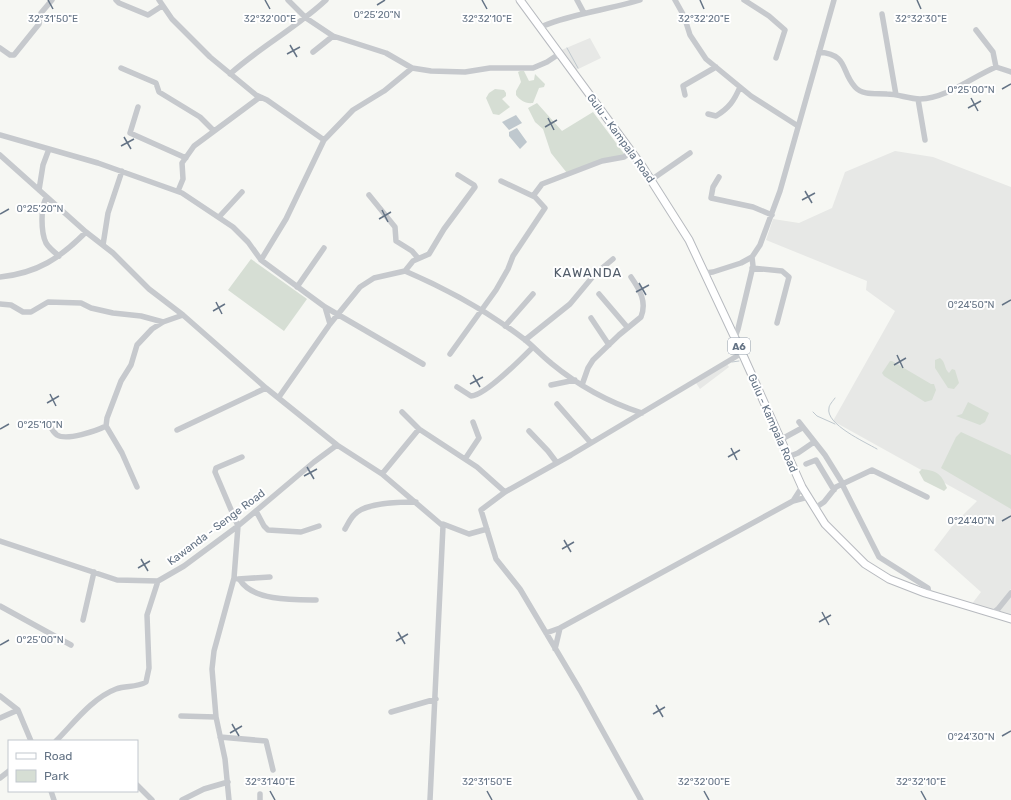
<svg xmlns="http://www.w3.org/2000/svg" width="1011" height="800" viewBox="0 0 1011 800" font-family="Rubik,sans-serif">
<style>
.built{fill:#e7e8e6}
.green{fill:#d6ded4}
.water{fill:#bfc8ce}
.lines{fill:none;stroke-linecap:round;stroke-linejoin:round}
.stream{stroke:#bfc8ce;stroke-width:1}
.major-casing{stroke:#b7babf;stroke-width:9}
.minor{stroke:#c6c9cd;stroke-width:5.5}
.major{stroke:#fff;stroke-width:7}
.ticks{fill:none;stroke:#647385;stroke-width:1.5}
.labels{text-anchor:middle;stroke-width:4;stroke-linejoin:round;paint-order:stroke}
.shield{fill:#fff;stroke:#929daa;stroke-width:1}
.shield-label{font-size:10px;font-weight:bold;fill:#647385}
.street-label{font-size:11px;fill:#647385;stroke:#fff}
.quarter-label{font-size:13px;letter-spacing:1px;fill:#525d6a;stroke:#fff}
.ticks-label{font-size:10px;text-anchor:middle;fill:#647385;stroke:#fff;stroke-width:4;stroke-linejoin:round;paint-order:stroke}
</style>
<rect width="100%" height="100%" fill="#f6f7f3"/>
<path class="built" d="M590 38 601 58 572 72 559 51Z
M895 151 933 157 1011 187V589L994 612 971 605 981 592 934 550 953 525 977 501 833 421 895 311 866 290 867 281 766 240 773 219 799 223 832 208 845 172Z
M727 364 729 367 700 389 696 383Z
M1011 594V618L999 613V609Z"/>
<path class="green" d="M520 71H524L529 81 534 80 535 74 545 84 544 87 539 88 533 103C525 104 520 100 516 95V91L521 82 518 72Z
M495 89 504 90 506 93V96L502 99 510 107 499 115 493 114 486 98 489 93Z
M537 103 562 131 593 112 625 155 567 173 551 153 543 129 535 122 528 108Z
M251 259 307 299 284 331 228 290Z
M940 358C946 362 944 369 949 373L952 369 955 370 959 383 954 389 948 388 935 368V360Z
M890 361H892L931 384H934L936 390 932 400 925 402 884 376 882 373Z
M968 402 989 413 985 422 980 425 956 416 962 414Z
M961 432 1011 455V509L941 468 956 437Z
M922 469C937 471 941 473 947 488L944 491 924 481 919 472Z"/>
<path class="water" d="M516 115 522 123 509 130 502 122Z
M517 128 527 142 520 149 509 136V132Z"/>
<g class="lines">
<path class="stream" d="M567 48 578 68
M732 362 739 361
M835 398C833 401 829 405 829 408 825 424 865 442 877 449
M813 412 817 416 835 424"/>
<defs>
<path id="major" d="M520 0 642 166 689 240 742 353 802 487 825 524 865 564 889 579 925 593 1011 619"/>
</defs>
<use href="#major" class="major-casing"/>
<path class="minor" d="M116 0 119 3 148 15 162 6
M159 0 172 19 210 57 256 95 267 100 324 140
M288 0 306 18 333 36
M577 0 584 13
M675 0 684 16 690 35 706 59 751 96 798 126
M744 0 769 16 785 30 776 58
M882 14 896 95
M539 26H543C574 13 608 10 640 0
M976 30 993 52 996 67
M0 48 10 55H14L39 24 41 13 52 0
M313 52 333 36 386 53 412 68 431 71 465 72 490 68H533L547 62 559 54
M819 52C849 55 840 70 855 87 863 96 877 93 887 94 898 94 909 99 920 99 947 98 972 77 996 67L1011 72
M121 68 156 83 159 92 200 117 213 130
M230 74C260 47 296 28 326 0
M685 95 683 86 716 67
M918 99 925 140
M138 107 130 133 186 158
M708 114 716 116C729 108 734 101 740 87
M0 135 98 163 182 193 233 227 248 242 261 260 325 307 423 364
M0 155 86 232 113 253 149 289 183 315 266 388 337 445 382 474 419 429 477 467 505 492
M719 177 713 187 711 198 753 207 772 215
M651 180 690 153
M39 190 43 165 49 149
M178 191 183 179 182 163 194 146 260 97
M369 195 395 227 396 241 412 251 418 258
M533 196 542 184 602 161 624 157 631 152
M47 197C40 205 41 233 46 243 49 248 54 252 59 256
M219 217 242 192
M103 245 108 213 122 171
M261 260 286 219 324 140 353 110 384 91 412 68
M752 268 782 271 789 277 777 323
M405 271 413 261 429 254 444 229 475 187 474 185 458 175
M705 273 713 272 741 263 752 257 760 245 780 191 834 0
M0 277C38 273 60 258 86 232
M297 287 324 248
M599 294 628 328
M0 304 11 305 23 312H31L48 302 81 303 91 308 113 313 141 316 163 322
M325 307 330 324
M591 318 609 345
M505 326 533 294
M735 337 738 329 753 266 752 257
M525 340 570 304 595 274 613 259
M450 354 496 290 508 269 513 256 545 208 535 197 501 181
M551 385 575 380
M582 385 588 368 593 360 619 335 641 317C647 302 640 290 631 277
M457 387 471 396C485 396 522 358 533 347
M279 397 330 324 360 287 374 278 405 271C447 289 487 311 524 339 533 346 542 356 551 363 579 386 608 402 642 413
M557 404 591 443
M402 412 419 429
M799 422 825 455 843 484
M49 424C51 428 53 432 57 435 67 441 96 431 106 426
M177 430 266 388
M529 431 548 451 557 463
M780 440 802 428
M788 457 798 453 814 442
M465 459 479 438 473 422
M806 464 816 460 834 490
M382 474 443 526 430 800
M842 484 879 557 928 588 929 594
M137 487 122 453 106 426 107 418 121 381 131 365 137 345 152 329 163 322 183 315
M793 501 802 487
M815 508 824 502 836 487 872 470 927 497
M256 511 264 526 268 530 301 532 319 526
M443 524 469 534 487 529
M345 529C348 524 350 519 354 515 365 502 400 502 416 502
M0 541 117 580 158 581 184 566 238 526 314 462 337 445
M238 579 270 577
M240 580C253 601 294 600 316 600
M0 606 71 645
M993 613 998 609 1011 593
M83 620 94 572
M546 633 560 628 793 501 808 497
M555 649 560 628
M0 696 18 710 31 741
M391 712 436 699
M181 716 216 717
M0 718 18 710
M220 737 266 741 273 770
M56 741C73 724 92 698 116 689 126 685 136 688 146 682L149 668 147 615 158 581
M0 778 9 771
M137 785 152 800
M51 791 54 800
M260 794V800
M182 800 204 789 228 782
M229 800 225 759 216 717 212 669 214 651 234 578 238 526 215 472 216 468 242 457
M641 800 580 690 520 589 496 559 481 510 505 492 571 455 742 353"/>
<use href="#major" class="major"/>
</g>
<path class="ticks" d="M48 0 53 9M265 0 270 9M482 0 487 9M700 0 704 9M917 0 921 9M377 5 385 0M290 45 297 57M287 54 300 47M1002 89 1011 84M971 98 978 111M968 108 981 101M548 118 554 130M545 127 557 120M124 137 131 149M121 146 134 139M805 191 812 203M802 200 815 193M382 210 388 222M0 214 9 209M379 219 391 212M639 283 646 295M636 292 649 285M216 302 222 314M1002 305 1011 300M213 311 225 304M897 355 903 368M894 365 906 358M473 375 480 387M470 384 483 377M50 394 56 406M47 403 59 396M0 429 9 424M731 448 737 460M728 457 740 450M307 467 314 479M304 476 317 469M1002 521 1011 516M564 540 571 552M562 549 574 542M141 559 148 571M138 568 150 561M822 612 829 625M819 622 831 615M398 632 405 644M396 641 408 634M0 645 9 640M656 705 663 717M653 714 665 707M232 724 239 736M230 733 242 726M1002 736 1011 731M270 791 275 800M487 791 492 800M704 791 709 800M921 791 926 800"/>
<g class="labels">
<rect class="shield" x="728" y="338" width="22" height="16" rx="3"/>
<g class="shield-label">
<text x="739" y="350">A6</text>
</g>
<g class="street-label">
<text transform="translate(621 138) rotate(54)" y="4">Gulu - Kampala Road</text>
<text transform="translate(773 423) rotate(66)" y="4">Gulu - Kampala Road</text>
<text transform="translate(216 527) rotate(-37)" y="4">Kawanda - Senge Road</text>
</g>
<g class="quarter-label">
<text x="588" y="277">KAWANDA</text>
</g>
</g>
<g class="ticks-label">
<text x="377" y="18">0°25'20"N</text>
<text x="53" y="22">32°31'50"E</text>
<text x="270" y="22">32°32'00"E</text>
<text x="487" y="22">32°32'10"E</text>
<text x="704" y="22">32°32'20"E</text>
<text x="921" y="22">32°32'30"E</text>
<text x="971" y="93">0°25'00"N</text>
<text x="40" y="212">0°25'20"N</text>
<text x="971" y="308">0°24'50"N</text>
<text x="40" y="428">0°25'10"N</text>
<text x="971" y="524">0°24'40"N</text>
<text x="40" y="643">0°25'00"N</text>
<text x="971" y="740">0°24'30"N</text>
<text x="270" y="785">32°31'40"E</text>
<text x="487" y="785">32°31'50"E</text>
<text x="704" y="785">32°32'00"E</text>
<text x="921" y="785">32°32'10"E</text>
</g>
<rect x="8" y="740" width="130" height="52" fill="#ffffff" stroke="#c1c7ce"/>
<rect x="16" y="753" width="20" height="6" fill="#ffffff" stroke="#c1c7ce"/>
<text x="44" y="760" font-size="12" fill="#647385">Road</text>
<rect x="16" y="770" width="20" height="12" fill="#d6ded4" stroke="#c1c7ce"/>
<text x="44" y="780" font-size="12" fill="#647385">Park</text>
</svg>
